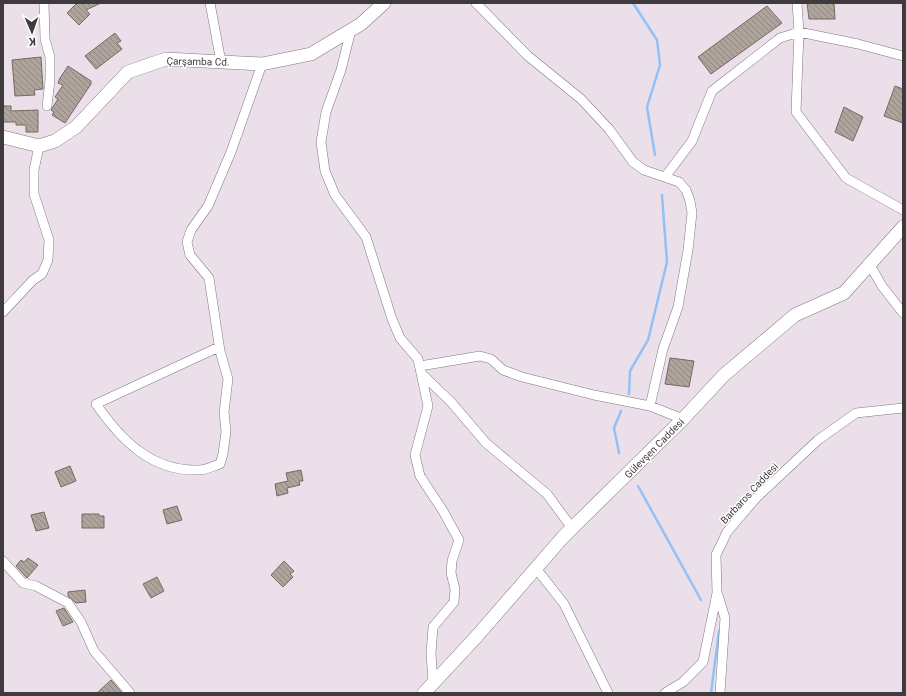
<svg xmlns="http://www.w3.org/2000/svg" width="906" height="696" viewBox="0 0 906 696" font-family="Roboto,sans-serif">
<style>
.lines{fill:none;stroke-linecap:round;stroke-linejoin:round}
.stream{stroke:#93c1f7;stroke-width:2.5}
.building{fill:url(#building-back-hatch);stroke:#746a62}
.street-casing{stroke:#807780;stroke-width:10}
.secondary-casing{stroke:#807780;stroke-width:14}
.street{stroke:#fff;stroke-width:9}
.secondary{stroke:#fff;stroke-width:13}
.labels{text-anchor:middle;stroke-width:3;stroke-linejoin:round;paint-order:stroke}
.street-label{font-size:10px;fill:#3e3a3e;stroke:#fff}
</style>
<defs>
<pattern id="building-back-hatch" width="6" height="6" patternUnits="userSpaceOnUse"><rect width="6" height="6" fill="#aea49b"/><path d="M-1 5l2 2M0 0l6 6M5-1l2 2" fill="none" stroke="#8f8780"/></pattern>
</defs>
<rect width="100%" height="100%" fill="#ebe0ea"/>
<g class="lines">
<path class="stream" d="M633 3 657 40 660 65 647 107 655 155
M629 394 630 371 648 340 667 262 662 195
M619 453 614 428 621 411
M638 486 701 600
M711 693 719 631"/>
</g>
<path class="building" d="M77 3H101L86 10 90 14 79 25 67 13Z
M807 3H834L835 19H809Z
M767 6 782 23 711 74 698 57Z
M115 33 121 41 117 43 122 49 96 69 85 56Z
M41 57 43 89 34 90 35 95 15 96 12 60Z
M68 66 91 81V84L65 123 52 115 54 112 51 110 58 99 55 97 63 85 58 83 60 78Z
M895 86 903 89V123L884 116Z
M3 106H11V111L38 110V132H26V125H16V122H3Z
M844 107 863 117 853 141 835 132Z
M670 358 694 361 689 387 665 384Z
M70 466 76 481 61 487 55 472Z
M301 470 303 481H299L300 485 287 488 288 493 277 496 275 484 288 481 286 473Z
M177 506 182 520 167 524 163 510Z
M44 512 49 528 36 531 31 515Z
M82 514H99V516H104V528H82Z
M28 558 38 565 27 578 16 566 21 560 24 562Z
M284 561 294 571 290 574 293 577 283 587 271 575Z
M157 577 164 591 151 598 143 584Z
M85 590 86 602 76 603 68 596V592Z
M64 608 73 622 63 626 56 611Z
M111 680 122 693H97Z"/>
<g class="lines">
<defs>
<path id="street" d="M44 3 45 39 50 57V80L47 106
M210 3 221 62
M476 3 528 56 581 99 609 129 633 162 644 170 679 182 686 190 690 201 692 213 688 250 678 307 663 349 650 406
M797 3 799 32 796 112 846 178 903 210
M351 30 341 70 326 112 321 142 325 171 335 195 366 237 392 319 400 338 418 359 428 406 415 455 420 476 443 511 459 540 452 561 451 573 455 589 454 602 433 627 431 653 433 682
M665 177 692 141 712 91 780 38 799 32 858 44 903 56
M870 265 882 286 903 313
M3 312 33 280 42 274 48 260 49 240 34 194V170L39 146
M219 347 96 404C121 440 152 472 199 470 206 470 213 466 220 464L223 454 226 432 224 412 228 379 220 351 209 278 190 255 187 242 191 230 208 206 231 152 262 64
M420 366 480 356 491 359 503 370 522 377 594 395 650 406 683 419
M422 374 451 402 486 443 547 494 572 528
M3 561 23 583 36 586 68 603 81 622 94 651 130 693
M535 567 564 604 608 693
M718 595 725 618 720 693
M665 693 683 682 703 662 717 593 716 555 727 532 756 498 818 440 856 413 903 408"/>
<path id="secondary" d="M3 137 39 146 55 141 76 127 128 72 166 59 262 64 311 54 361 24 384 3
M424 693 477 636 563 537 683 419 724 375 795 315 844 293 903 227"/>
</defs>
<use href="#street" class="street-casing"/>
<use href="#secondary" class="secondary-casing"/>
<use href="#street" class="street"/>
<use href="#secondary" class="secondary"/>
</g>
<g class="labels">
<g class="street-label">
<text transform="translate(198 61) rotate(1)" y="4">Çarşamba Cd.</text>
<text transform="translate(654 448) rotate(-45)" y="4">Gülevşen Caddesi</text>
<text transform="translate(749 493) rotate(-47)" y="4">Barbaros Caddesi</text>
</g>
</g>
<rect width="906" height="696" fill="none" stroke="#3e3a3e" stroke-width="8"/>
<g transform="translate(32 32) rotate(178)" stroke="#ffffff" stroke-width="3" paint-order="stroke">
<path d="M0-3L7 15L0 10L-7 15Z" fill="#3e3a3e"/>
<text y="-6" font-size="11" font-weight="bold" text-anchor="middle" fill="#3e3a3e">K</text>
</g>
</svg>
